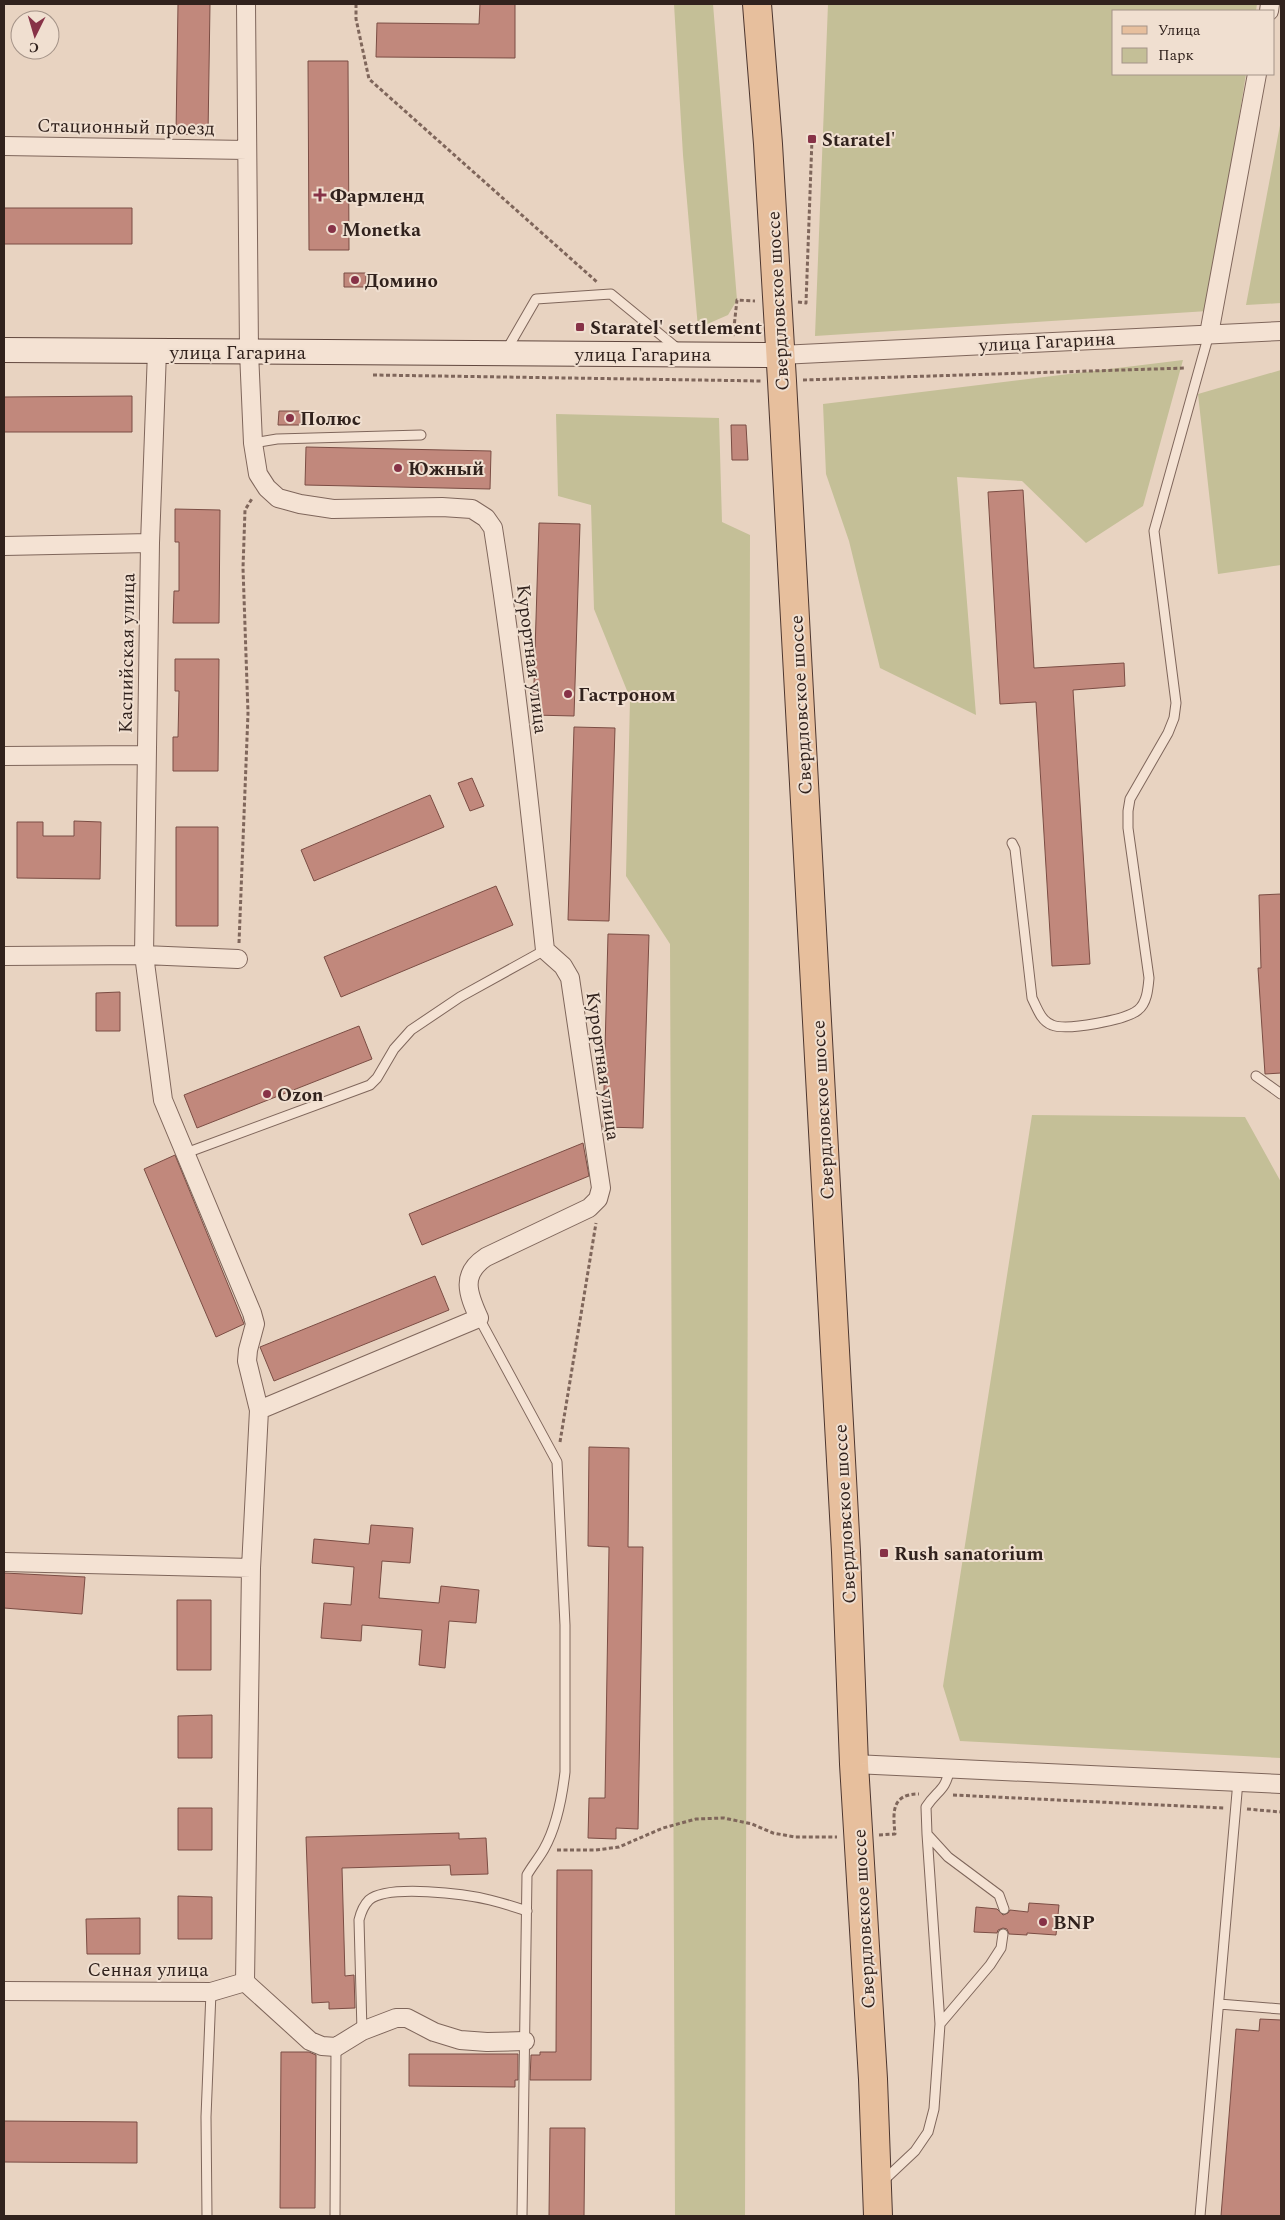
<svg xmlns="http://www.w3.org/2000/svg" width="1285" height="2220" viewBox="0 0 1285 2220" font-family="Spectral,serif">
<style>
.green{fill:#c4bf97}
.building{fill:#c1887c;stroke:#7b4d44}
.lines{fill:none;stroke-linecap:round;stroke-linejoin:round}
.lane-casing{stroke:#7f665b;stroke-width:11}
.street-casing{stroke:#7f665b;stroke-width:20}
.secondary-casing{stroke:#61473e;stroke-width:26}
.primary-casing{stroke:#4d362f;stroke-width:30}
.path{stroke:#7f665b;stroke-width:3;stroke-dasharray:4 2.5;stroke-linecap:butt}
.lane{stroke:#f4e2d3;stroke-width:9}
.street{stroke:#f4e2d3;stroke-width:18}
.secondary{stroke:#f4e2d3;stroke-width:24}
.primary{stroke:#e7bf9d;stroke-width:28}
.poi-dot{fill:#873247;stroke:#f0dfd0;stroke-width:2}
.labels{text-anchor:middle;stroke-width:4;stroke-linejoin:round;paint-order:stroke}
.street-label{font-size:19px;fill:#31221d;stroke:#f0dfd0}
.poi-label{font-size:19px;font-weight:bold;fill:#31221d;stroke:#f0dfd0;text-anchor:start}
</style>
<rect width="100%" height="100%" fill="#e8d3c1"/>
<path class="green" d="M674 4H713L737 300 728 315 698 328 683 155Z
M828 4H1257L1256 11H1114V74H1246L1208 311 815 336Z
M1281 120V303L1246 305Z
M1183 360 1143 506 1086 543 1022 481 957 477 976 715 880 668 849 541 826 474 823 404Z
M1281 370V565L1218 574 1198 394Z
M556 414 719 418 722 522 750 535 745 2216H675L670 944 626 876 630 698 594 609 591 505 558 496Z
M1032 1115 1245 1117 1281 1182V1758L960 1741 943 1686Z"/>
<path class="building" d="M178 4H210L208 135 176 134Z
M480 4H515V58L376 57 377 23 479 24Z
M308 61H348L349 250H309Z
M4 208H132V244H4Z
M344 273H366V287H344Z
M132 396V432H4V397Z
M279 411H301V425H278Z
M731 425H746L748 460H732Z
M306 447 491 451 490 489 305 485Z
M1023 490 1034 668 1124 663 1125 686 1073 690 1090 964 1052 966 1036 702 1000 704 988 492Z
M175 509 220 510 219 623H173L174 591H179V542H175Z
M539 523 580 524 574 716 533 715Z
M175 659H219L218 771H173V737H178L179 691H175Z
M574 727 615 728 609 921 568 920Z
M472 778 484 806 470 811 458 783Z
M430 795 444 827 314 881 301 850Z
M74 821 101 822 100 879 17 878V822H43V836H74Z
M176 827H218V926H176Z
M496 886 513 925 341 997 324 957Z
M1281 894V1073L1265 1074 1258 968H1261L1259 895Z
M608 934 649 935 643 1128 603 1127Z
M120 992V1031H96V993Z
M359 1026 372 1059 197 1128 184 1095Z
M583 1143 589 1176 422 1245 409 1214Z
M175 1155 244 1324 216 1337 144 1169Z
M435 1276 449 1310 274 1381 260 1347Z
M589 1447 629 1448 628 1547H643L638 1829 616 1828V1839L588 1838 589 1798H605L609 1547 588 1546Z
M371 1525 413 1528 410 1563 382 1561 379 1598 439 1603 441 1586 479 1590 476 1623 449 1621 445 1668 419 1665 422 1630 362 1625 361 1641 321 1638 324 1603 351 1605 354 1567 312 1563 314 1539 369 1544Z
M4 1573 85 1577 82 1614 4 1608Z
M177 1600H211V1670H177Z
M212 1715V1758H178V1716Z
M178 1808H212V1850H178Z
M459 1833V1839L486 1838 488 1874 451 1875 450 1865 342 1868 345 1976 354 1975 355 2008 329 2009V2002L312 2003 306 1837Z
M557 1870H592L591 2080H530L531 2055H540V2052H556Z
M178 1896 212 1897V1939H178Z
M1029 1903 1059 1905 1056 1935 1027 1933V1935L1009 1934 1007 1929 1003 1928 998 1930 997 1933 974 1932 976 1907 997 1909 1003 1915 1008 1913 1010 1910 1028 1912Z
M140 1918V1954H87L86 1919Z
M1260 2019 1281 2020V2216H1221L1236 2029 1259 2031Z
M281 2052H309L316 2055 315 2208H280Z
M409 2054H518V2080H515V2087L409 2086Z
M4 2121 137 2122V2163L4 2162Z
M550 2128H585L584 2216H549Z"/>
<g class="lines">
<defs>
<path id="lane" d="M506 351 536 299 611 294 678 349
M253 443 277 439 421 435
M1012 843 1015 849 1032 998C1037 1008 1041 1021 1052 1025 1067 1031 1126 1020 1138 1010 1147 1003 1148 989 1149 978L1128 828V811L1130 799 1168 733 1174 718 1176 703 1154 531 1209 334
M1256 1076 1281 1094
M186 1153 370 1085 377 1078 394 1049 411 1030 460 997 545 950
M479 1318 557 1462 565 1625V1772C562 1798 557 1826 544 1849 539 1858 532 1866 527 1875L522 2216
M950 1768C945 1792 938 1789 926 1807L927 1834 948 1857 999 1895 1004 1909
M927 1834 940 2024
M1219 2004 1281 2009
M362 2031 359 1920C361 1912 363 1906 369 1900 388 1884 466 1894 490 1900 502 1903 515 1907 527 1911
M882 2182 915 2151 928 2132 934 2109 940 2024 990 1965 1001 1948 1003 1934
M207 2216 206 2117 211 1992
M335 2216 336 2047
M1200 2216 1238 1781"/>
<path id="street" d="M246 4 249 352 253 443 258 474 267 488 278 498 300 504 333 509 442 507 472 509 486 518 493 528C515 668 530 809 545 950L563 966 570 978 601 1188 598 1199 589 1208 486 1257C460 1274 468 1294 479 1318L259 1410
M1269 11 1270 4
M4 146 247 150
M1209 334 1257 74
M157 351 150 543 144 955 163 1100 252 1313 255 1324 248 1350 247 1361 259 1410 251 1568 245 1982
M780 355 1281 331
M4 546 150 543
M4 756 146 755
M4 956 144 955 238 959
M4 1562 251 1568
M854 1764 1281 1784
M4 1991 211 1992 245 1982 310 2041 322 2046 336 2047 362 2031 396 2018H407L434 2032 460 2040 487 2042 525 2041"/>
<path id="secondary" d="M4 350 780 355"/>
<path id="primary" d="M757 4 768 144 782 381 846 1552 854 1764 873 2079 878 2216"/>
</defs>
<use href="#lane" class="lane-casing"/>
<use href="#street" class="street-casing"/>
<use href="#secondary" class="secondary-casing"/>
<use href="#primary" class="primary-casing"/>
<path class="path" d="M356 4V19L369 79 597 282
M798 302 806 303 812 139
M733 336 737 300 755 301
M373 375 762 381
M803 380 1186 368
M239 943 248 713 243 568 245 510 253 497
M560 1442 596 1223
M953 1795 1224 1808
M1247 1809 1281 1812
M879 1835 895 1834C893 1812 891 1794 919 1794
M557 1850H596L619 1847 663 1828 696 1819 724 1818 752 1824 773 1833 795 1837H837"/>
<use href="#lane" class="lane"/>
<use href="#street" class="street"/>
<use href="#secondary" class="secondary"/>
<use href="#primary" class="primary"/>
</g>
<g class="poi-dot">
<rect x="807" y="134" width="10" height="10" rx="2.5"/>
<path d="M317.5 187.5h5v5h5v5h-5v5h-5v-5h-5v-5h5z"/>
<circle cx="332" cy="229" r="5"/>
<circle cx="355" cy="280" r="5"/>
<rect x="575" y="322" width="10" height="10" rx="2.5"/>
<circle cx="290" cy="418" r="5"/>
<circle cx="398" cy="468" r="5"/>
<circle cx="568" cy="694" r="5"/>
<circle cx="267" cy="1094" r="5"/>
<rect x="879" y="1548" width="10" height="10" rx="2.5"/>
<circle cx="1043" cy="1922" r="5"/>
</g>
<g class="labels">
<g class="street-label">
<text transform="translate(126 126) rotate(1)" y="7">Стационный проезд</text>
<text transform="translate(777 301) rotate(-93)" y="7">Свердловское шоссе</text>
<text transform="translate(1047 341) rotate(-3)" y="7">улица Гагарина</text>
<text x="238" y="359">улица Гагарина</text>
<text x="643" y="361">улица Гагарина</text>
<text transform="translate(126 653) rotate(-89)" y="7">Каспийская улица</text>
<text transform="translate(533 659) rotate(83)" y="7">Курортная улица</text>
<text transform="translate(800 705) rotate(-93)" y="7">Свердловское шоссе</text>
<text transform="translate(604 1066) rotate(82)" y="7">Курортная улица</text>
<text transform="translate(822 1110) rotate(-93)" y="7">Свердловское шоссе</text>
<text transform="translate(844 1514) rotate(-93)" y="7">Свердловское шоссе</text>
<text transform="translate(863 1919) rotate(-93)" y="7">Свердловское шоссе</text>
<text x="148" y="1976">Сенная улица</text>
</g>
<g class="poi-label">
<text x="822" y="146">Staratel'</text>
<text x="330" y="202">Фармленд</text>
<text x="342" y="236">Monetka</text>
<text x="365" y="287">Домино</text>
<text x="590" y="334">Staratel' settlement</text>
<text x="300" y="425">Полюс</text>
<text x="408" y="475">Южный</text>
<text x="578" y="701">Гастроном</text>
<text x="277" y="1101">Ozon</text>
<text x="894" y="1560">Rush sanatorium</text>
<text x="1053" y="1929">BNP</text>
</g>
</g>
<rect width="1285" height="2220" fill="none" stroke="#31221d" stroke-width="10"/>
<rect x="1112" y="10" width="162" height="65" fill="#f0dfd0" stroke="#a49388"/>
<rect x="1122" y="26" width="25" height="8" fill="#e7bf9d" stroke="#a49388"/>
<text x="1158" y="35" font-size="15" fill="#31221d">Улица</text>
<rect x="1122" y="48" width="25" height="15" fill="#c4bf97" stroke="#a49388"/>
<text x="1158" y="60" font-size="15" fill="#31221d">Парк</text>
<g transform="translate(35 35) rotate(185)"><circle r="24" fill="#f0dfd0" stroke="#a49388"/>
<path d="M0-4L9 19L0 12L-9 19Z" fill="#873247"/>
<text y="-8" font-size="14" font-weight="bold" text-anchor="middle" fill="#31221d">С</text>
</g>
</svg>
